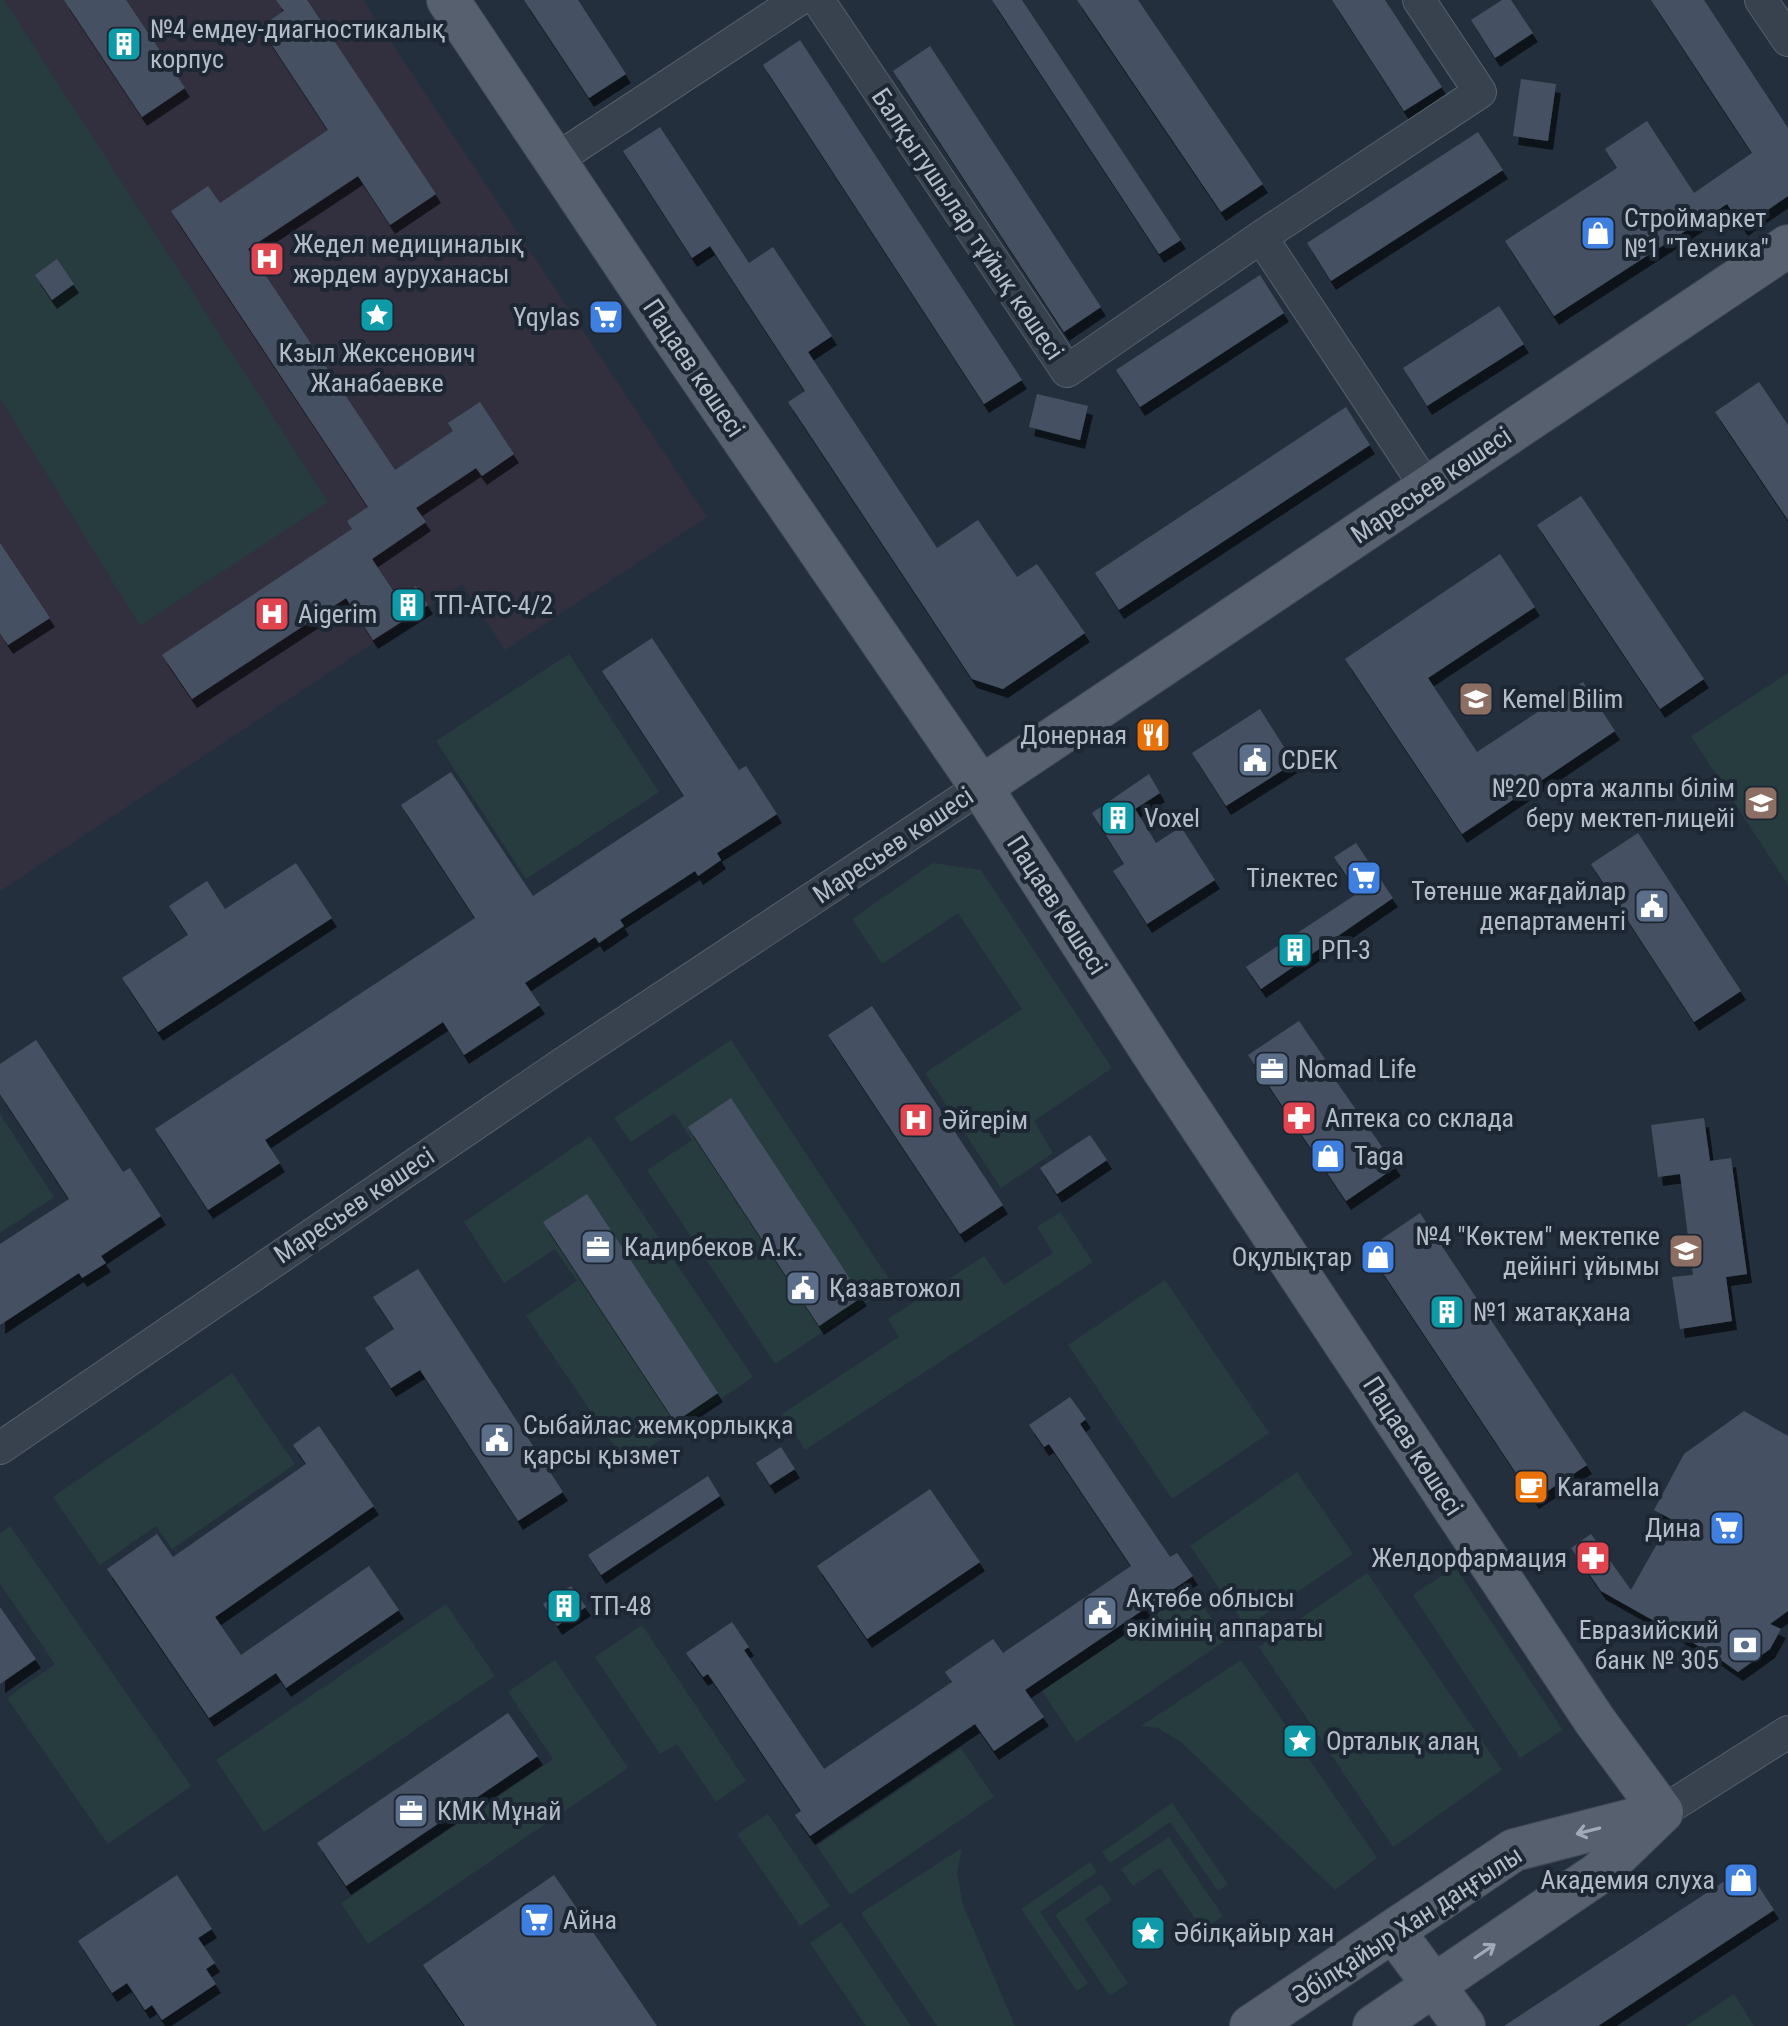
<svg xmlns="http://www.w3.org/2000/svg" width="1788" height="2026" viewBox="0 0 1788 2026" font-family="'Roboto Condensed',sans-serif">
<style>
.medical{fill:#32303f}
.green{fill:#263c3f}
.building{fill:#455162;filter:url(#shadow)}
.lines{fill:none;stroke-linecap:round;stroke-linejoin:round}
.minor-casing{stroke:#565f6c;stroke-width:34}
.major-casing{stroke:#414a57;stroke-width:44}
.minor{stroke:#38414e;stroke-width:32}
.major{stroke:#56606e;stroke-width:42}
.oneway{stroke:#a1aab7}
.labels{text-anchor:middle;stroke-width:8;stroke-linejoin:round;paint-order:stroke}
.poi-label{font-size:26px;fill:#b4bcc9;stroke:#1d2633;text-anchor:start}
.street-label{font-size:26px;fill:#b4bcc9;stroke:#1d2633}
</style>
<defs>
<filter id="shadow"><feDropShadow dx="5" dy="9" stdDeviation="0" flood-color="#0009"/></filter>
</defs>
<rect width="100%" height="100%" fill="#242f3e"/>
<path class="medical" d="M0 0H363L707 517 505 650 462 584 0 891Z"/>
<path class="green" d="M0 0H4L328 502 140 626 0 398Z
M569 654 659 792 526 879 436 741Z
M1788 673V885L1691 736Z
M933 863 981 870 1112 1068 1034 1121 1053 1153 1001 1188 925 1073 1022 1009 958 913 882 964 852 919Z
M731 1040 893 1285 775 1364 647 1170 692 1140 674 1113 631 1142 614 1118Z
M0 1114 54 1197 0 1233Z
M590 1136 753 1377 626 1463 526 1316 577 1281 555 1249 504 1283 464 1222Z
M1060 1212 1093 1262 805 1450 782 1414 899 1337 888 1319 984 1256 1004 1285 1053 1253 1037 1227Z
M1165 1280 1269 1433 1172 1499 1068 1345Z
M232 1373 295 1464 172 1549 156 1526 100 1565 53 1497Z
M1297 1472 1353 1554 1246 1627 1190 1546Z
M10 1526 191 1786 108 1844 7 1698 55 1664 0 1584V1533Z
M1455 1567 1563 1730 1520 1758 1413 1595Z
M1367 1573 1502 1770 1393 1847 1259 1647Z
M1192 1589 1226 1640 1076 1742 1042 1691Z
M446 1604 495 1676 264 1832 216 1760Z
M642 1625 746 1781 716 1802 677 1744 660 1754 595 1657Z
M555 1660 628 1768 368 1944 341 1903 553 1759 508 1692Z
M1241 1660 1377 1858 1335 1890 1181 1742 1158 1728 1141 1726Z
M961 1748 994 1797 850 1895 817 1846Z
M1172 1803 1228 1884 1218 1891 1170 1822 1110 1863 1102 1852Z
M768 1814 830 1906 800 1926 737 1834Z
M1169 1837 1223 1916 1203 1930 1160 1868 1133 1886 1121 1869Z
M962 1848 957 1873 963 1905 1015 2026H937L861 1913Z
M1090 1862 1097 1872 1040 1912 1088 1983 1077 1991 1021 1909Z
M1101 1884 1112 1900 1085 1919 1128 1983 1110 1996 1055 1915Z
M841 1922 911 2026H866L810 1943Z
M1734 1994 1754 2026H1686Z"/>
<path class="building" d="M64 0H126L185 88 142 117Z
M276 0H307L436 194 390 225 358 176 248 249 395 470 453 431 448 423 480 402 514 454 482 476 476 468 416 508 426 522 372 559 398 598 416 586 428 605 373 640 346 598 192 699 162 655 352 529 347 521 368 507 171 211 208 186 220 203 328 130 260 27 284 11Z
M524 0H578L626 74 589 98Z
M992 0H1022L1181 240 1159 254Z
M1077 0H1138L1263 184 1221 212Z
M1332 0H1385L1442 87 1404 111Z
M1502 0H1511L1533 33 1495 58 1471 20Z
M1651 0H1704L1788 128V196L1743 227 1727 204 1554 316 1505 241 1617 168 1605 149 1647 121 1694 193 1752 153Z
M800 40 1022 380 984 404 763 65Z
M930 46 1101 307 1064 332 893 71Z
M1521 79 1556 84 1548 141 1513 136Z
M660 127 749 263 773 247 832 336 808 352 937 548 978 520 1017 577 1037 564 1085 633 1003 689 972 679 788 402 805 391 710 246 692 258 623 151Z
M1478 132 1503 170 1331 281 1307 243Z
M57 259 74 284 52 300 35 275Z
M1260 275 1284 313 1140 407 1116 370Z
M1499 306 1524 344 1427 406 1403 368Z
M1759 382 1788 425V520L1715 412Z
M1037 394 1088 406 1080 440 1029 427Z
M1346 407 1370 445 1119 610 1095 573Z
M1581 496 1704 679 1660 709 1537 525Z
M0 543 50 618 8 645 0 633Z
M1500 554 1535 607 1428 678 1477 752 1583 682 1615 731 1462 834 1345 659Z
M652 638 739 770 746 766 777 814 717 853 721 860 698 876 695 871 620 920 624 926 599 943 595 937 525 983 540 1005 464 1055 443 1022 265 1140 280 1163 208 1210 155 1129 475 918 401 805 451 772 533 896 684 796 602 671Z
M1260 709 1294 763 1226 806 1192 753Z
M1149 774 1160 793 1135 809 1156 843 1181 827 1215 880 1147 924 1113 871 1124 864 1092 813Z
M1638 833 1741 991 1694 1022 1591 864Z
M1356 843 1393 898 1261 989 1246 967 1358 893 1334 857Z
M296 863 332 918 158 1032 122 978 188 935 169 906 207 881 225 909Z
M872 1006 1003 1205 960 1234 828 1035Z
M1299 1021 1325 1059 1322 1061 1396 1167 1346 1201 1248 1055Z
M36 1040 123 1172 130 1168 161 1216 101 1256 106 1263 82 1278 79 1273 0 1325V1244L69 1199 0 1094V1064Z
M731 1098 862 1297 819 1326 688 1127Z
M1704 1118 1710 1161 1731 1158 1747 1274 1726 1277 1732 1321 1680 1329 1672 1277 1693 1275 1680 1174 1658 1177 1651 1125Z
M1090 1135 1107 1160 1057 1194 1040 1168Z
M587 1194 718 1393 675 1422 543 1222Z
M1420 1213 1587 1465 1534 1500 1367 1249Z
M418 1269 563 1492 518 1521 420 1370 391 1388 365 1348 394 1329 373 1297Z
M1070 1397 1086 1419 1080 1424 1170 1557 1177 1553 1193 1576 1025 1690 1044 1717 994 1751 975 1724 810 1836 795 1815 801 1811 708 1674 703 1677 686 1653 732 1622 749 1647 744 1650 824 1769 952 1682 945 1672 993 1639 1003 1653 1131 1566 1049 1444 1044 1447 1029 1425Z
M1744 1411 1788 1436V1611L1770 1624 1781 1629 1770 1649 1738 1672 1711 1653 1601 1591 1571 1548 1591 1534 1631 1590 1671 1519 1654 1510 1684 1454Z
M319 1426 374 1506 215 1617 241 1655 369 1566 399 1610 286 1688 276 1673 209 1718 107 1569 157 1534 173 1557 306 1464 293 1445Z
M781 1447 795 1469 770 1485 756 1463Z
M708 1476 720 1496 601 1575 588 1555Z
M930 1489 980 1562 867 1639 817 1566Z
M571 1586 586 1607 557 1626 543 1604Z
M0 1607 36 1659 0 1684Z
M508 1713 538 1756 346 1886 317 1843Z
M1746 1867 1774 1910 1598 2026H1504Z
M177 1875 212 1929 198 1938 215 1963 206 1969 216 1984 162 2020 152 2005 145 2010 127 1983 112 1993 78 1941Z
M554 1875 657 2026H465L423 1965Z"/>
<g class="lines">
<defs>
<path id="minor" d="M818 0 1067 371 1261 237 1480 92 1419 0
M1761 0 1788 40
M554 161 798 0
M1261 237 1427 488
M0 1448 564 1063 981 787
M1662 1812 1788 1732"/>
<path id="major" d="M448 0 665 325 981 787 1163 1069 1595 1721 1662 1812
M981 787 1788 246
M1394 1932 1464 2026
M1251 2026 1514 1850 1662 1812
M1374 2026 1599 1873 1661 1813"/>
</defs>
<use href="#minor" class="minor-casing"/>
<use href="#major" class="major-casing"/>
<use href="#minor" class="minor"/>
<use href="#major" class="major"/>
</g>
<defs><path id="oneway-shaft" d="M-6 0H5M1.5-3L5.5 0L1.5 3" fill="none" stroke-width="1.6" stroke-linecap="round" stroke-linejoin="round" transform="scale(2)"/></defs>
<g class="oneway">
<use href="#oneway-shaft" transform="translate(1588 1831) rotate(166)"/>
<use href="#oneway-shaft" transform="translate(1485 1951) rotate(-34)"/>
</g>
<defs>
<symbol id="building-square" viewBox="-11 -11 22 22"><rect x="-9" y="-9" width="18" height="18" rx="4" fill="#0f9aa8" stroke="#1d2633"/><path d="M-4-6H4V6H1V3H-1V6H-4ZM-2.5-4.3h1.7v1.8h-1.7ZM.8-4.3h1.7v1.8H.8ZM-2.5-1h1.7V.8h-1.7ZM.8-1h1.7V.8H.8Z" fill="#fff"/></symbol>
<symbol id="shop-square" viewBox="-11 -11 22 22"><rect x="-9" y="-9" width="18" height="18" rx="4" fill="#3f7fe0" stroke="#1d2633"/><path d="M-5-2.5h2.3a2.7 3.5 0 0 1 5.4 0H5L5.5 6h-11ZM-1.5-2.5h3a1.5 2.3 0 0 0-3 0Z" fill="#fff"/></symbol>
<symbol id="hospital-square" viewBox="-11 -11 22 22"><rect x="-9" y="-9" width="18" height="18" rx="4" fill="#e0444e" stroke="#1d2633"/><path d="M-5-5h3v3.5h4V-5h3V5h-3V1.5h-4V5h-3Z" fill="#fff"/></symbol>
<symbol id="sight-square" viewBox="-11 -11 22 22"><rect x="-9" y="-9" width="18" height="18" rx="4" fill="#0f9aa8" stroke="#1d2633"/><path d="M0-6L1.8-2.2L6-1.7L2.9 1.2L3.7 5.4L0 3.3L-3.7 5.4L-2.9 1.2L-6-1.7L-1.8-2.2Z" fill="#fff"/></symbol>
<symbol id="supermarket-square" viewBox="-11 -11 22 22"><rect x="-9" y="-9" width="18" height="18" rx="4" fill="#3f7fe0" stroke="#1d2633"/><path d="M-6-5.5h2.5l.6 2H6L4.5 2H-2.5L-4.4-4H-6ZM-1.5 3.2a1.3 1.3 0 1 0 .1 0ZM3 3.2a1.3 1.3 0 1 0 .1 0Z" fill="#fff"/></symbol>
<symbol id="school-square" viewBox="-11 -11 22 22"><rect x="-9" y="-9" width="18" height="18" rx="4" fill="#8d6e63" stroke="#1d2633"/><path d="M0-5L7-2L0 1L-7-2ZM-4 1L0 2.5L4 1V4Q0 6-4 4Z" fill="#fff"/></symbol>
<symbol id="restaurant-square" viewBox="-11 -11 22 22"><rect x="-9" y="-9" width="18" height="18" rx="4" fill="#e8710a" stroke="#1d2633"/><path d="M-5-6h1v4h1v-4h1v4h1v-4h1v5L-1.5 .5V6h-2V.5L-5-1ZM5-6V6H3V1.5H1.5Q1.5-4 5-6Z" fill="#fff"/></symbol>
<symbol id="civic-square" viewBox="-11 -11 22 22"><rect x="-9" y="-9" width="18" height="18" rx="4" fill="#5c6f8a" stroke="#1d2633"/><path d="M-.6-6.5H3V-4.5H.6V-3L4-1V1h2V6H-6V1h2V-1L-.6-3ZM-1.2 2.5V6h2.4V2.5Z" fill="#fff"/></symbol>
<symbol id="office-square" viewBox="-11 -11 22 22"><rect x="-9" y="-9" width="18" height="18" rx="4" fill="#5c6f8a" stroke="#1d2633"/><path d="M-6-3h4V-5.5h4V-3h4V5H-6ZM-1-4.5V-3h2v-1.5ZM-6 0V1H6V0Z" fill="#fff"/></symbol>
<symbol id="pharmacy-square" viewBox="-11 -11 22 22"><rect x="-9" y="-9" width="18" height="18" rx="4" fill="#e0444e" stroke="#1d2633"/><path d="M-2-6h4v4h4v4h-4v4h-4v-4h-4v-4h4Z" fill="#fff"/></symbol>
<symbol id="cafe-square" viewBox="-11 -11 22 22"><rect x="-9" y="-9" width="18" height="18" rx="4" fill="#e8710a" stroke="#1d2633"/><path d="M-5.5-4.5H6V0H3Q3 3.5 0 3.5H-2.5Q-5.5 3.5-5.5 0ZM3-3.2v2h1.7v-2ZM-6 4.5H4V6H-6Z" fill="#fff"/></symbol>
<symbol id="bank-square" viewBox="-11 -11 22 22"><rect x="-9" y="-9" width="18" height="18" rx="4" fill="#5c6f8a" stroke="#1d2633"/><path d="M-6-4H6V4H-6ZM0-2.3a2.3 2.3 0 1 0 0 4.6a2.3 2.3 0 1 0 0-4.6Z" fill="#fff"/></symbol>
</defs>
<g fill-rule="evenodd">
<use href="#building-square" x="104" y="24" width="40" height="40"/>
<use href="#shop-square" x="1578" y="213" width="40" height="40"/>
<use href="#hospital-square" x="247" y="239" width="40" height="40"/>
<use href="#sight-square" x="357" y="295" width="40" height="40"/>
<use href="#supermarket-square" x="586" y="297" width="40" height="40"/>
<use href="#building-square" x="388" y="585" width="40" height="40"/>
<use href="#hospital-square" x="252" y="594" width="40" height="40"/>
<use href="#school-square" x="1456" y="679" width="40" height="40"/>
<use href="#restaurant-square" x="1133" y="715" width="40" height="40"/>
<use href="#civic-square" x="1235" y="740" width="40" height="40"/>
<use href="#school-square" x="1741" y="783" width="40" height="40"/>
<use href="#building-square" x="1098" y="798" width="40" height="40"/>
<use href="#supermarket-square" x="1344" y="858" width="40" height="40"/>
<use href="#civic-square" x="1632" y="886" width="40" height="40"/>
<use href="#building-square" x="1275" y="930" width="40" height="40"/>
<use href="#office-square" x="1252" y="1049" width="40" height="40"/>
<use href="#pharmacy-square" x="1279" y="1098" width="40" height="40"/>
<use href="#hospital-square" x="896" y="1100" width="40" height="40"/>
<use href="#shop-square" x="1308" y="1136" width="40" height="40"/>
<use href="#office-square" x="578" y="1227" width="40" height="40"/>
<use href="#school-square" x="1666" y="1231" width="40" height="40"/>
<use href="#shop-square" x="1358" y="1237" width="40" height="40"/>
<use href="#civic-square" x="783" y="1268" width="40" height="40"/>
<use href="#building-square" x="1427" y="1292" width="40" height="40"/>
<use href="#civic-square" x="477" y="1420" width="40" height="40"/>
<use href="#cafe-square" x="1511" y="1467" width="40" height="40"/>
<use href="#supermarket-square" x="1707" y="1508" width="40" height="40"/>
<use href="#pharmacy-square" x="1573" y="1538" width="40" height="40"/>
<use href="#building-square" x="544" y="1586" width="40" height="40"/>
<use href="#civic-square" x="1080" y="1593" width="40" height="40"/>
<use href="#bank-square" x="1725" y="1625" width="40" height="40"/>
<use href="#sight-square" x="1280" y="1721" width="40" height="40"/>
<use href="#office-square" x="391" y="1791" width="40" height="40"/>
<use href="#shop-square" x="1721" y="1860" width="40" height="40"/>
<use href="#supermarket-square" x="517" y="1900" width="40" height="40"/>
<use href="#sight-square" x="1128" y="1913" width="40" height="40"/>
</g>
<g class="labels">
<g class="poi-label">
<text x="150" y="38">№4 емдеу-диагностикалық<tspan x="150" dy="30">корпус</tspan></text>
<text x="1624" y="227">Строймаркет<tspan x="1624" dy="30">№1 "Техника"</tspan></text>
<text x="293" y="253">Жедел медициналық<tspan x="293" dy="30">жәрдем ауруханасы</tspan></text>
<text x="580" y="326" text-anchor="end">Yqylas</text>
<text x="377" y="362" text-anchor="middle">Кзыл Жексенович<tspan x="377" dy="30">Жанабаевке</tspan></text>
<text x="434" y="614">ТП-АТС-4/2</text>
<text x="298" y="623">Aigerim</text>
<text x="1502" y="708">Kemel Bilim</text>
<text x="1127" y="744" text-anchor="end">Донерная</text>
<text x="1281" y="769">CDEK</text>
<text x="1735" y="797" text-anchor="end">№20 орта жалпы білім<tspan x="1735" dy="30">беру мектеп-лицейі</tspan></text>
<text x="1144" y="827">Voxel</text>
<text x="1338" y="887" text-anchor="end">Тілектес</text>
<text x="1626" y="900" text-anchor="end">Төтенше жағдайлар<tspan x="1626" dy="30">департаменті</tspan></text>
<text x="1321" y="959">РП-3</text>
<text x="1298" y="1078">Nomad Life</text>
<text x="1325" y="1127">Аптека со склада</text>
<text x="942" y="1129">Әйгерім</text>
<text x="1354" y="1165">Taga</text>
<text x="1660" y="1245" text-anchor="end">№4 "Көктем" мектепке<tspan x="1660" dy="30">дейінгі ұйымы</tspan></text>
<text x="624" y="1256">Кадирбеков А.К.</text>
<text x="1352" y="1266" text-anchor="end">Оқулықтар</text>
<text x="829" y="1297">Қазавтожол</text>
<text x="1473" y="1321">№1 жатақхана</text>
<text x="523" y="1434">Сыбайлас жемқорлыққа<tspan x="523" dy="30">қарсы қызмет</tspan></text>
<text x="1557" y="1496">Karamella</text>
<text x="1701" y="1537" text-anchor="end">Дина</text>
<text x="1567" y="1567" text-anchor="end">Желдорфармация</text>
<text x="1126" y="1607">Ақтөбе облысы<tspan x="1126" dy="30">әкімінің аппараты</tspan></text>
<text x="590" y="1615">ТП-48</text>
<text x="1719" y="1639" text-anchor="end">Евразийский<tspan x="1719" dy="30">банк № 305</tspan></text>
<text x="1326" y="1750">Орталық алаң</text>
<text x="437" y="1820">КMK Мұнай</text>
<text x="1715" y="1889" text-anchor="end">Академия слуха</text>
<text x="563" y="1929">Айна</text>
<text x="1174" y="1942">Әбілқайыр хан</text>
</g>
<g class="street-label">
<text transform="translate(968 224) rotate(56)" y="9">Балқытушылар тұйық көшесі</text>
<text transform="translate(694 368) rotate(56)" y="9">Пацаев көшесі</text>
<text transform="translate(1431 485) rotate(-34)" y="9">Маресьев көшесі</text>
<text transform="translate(893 845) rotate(-34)" y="9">Маресьев көшесі</text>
<text transform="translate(1057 905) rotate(57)" y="9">Пацаев көшесі</text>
<text transform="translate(354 1205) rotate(-34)" y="9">Маресьев көшесі</text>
<text transform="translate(1413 1446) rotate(57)" y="9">Пацаев көшесі</text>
<text transform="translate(1407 1925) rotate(-33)" y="9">Әбілқайыр Хан даңғылы</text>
</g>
</g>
</svg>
